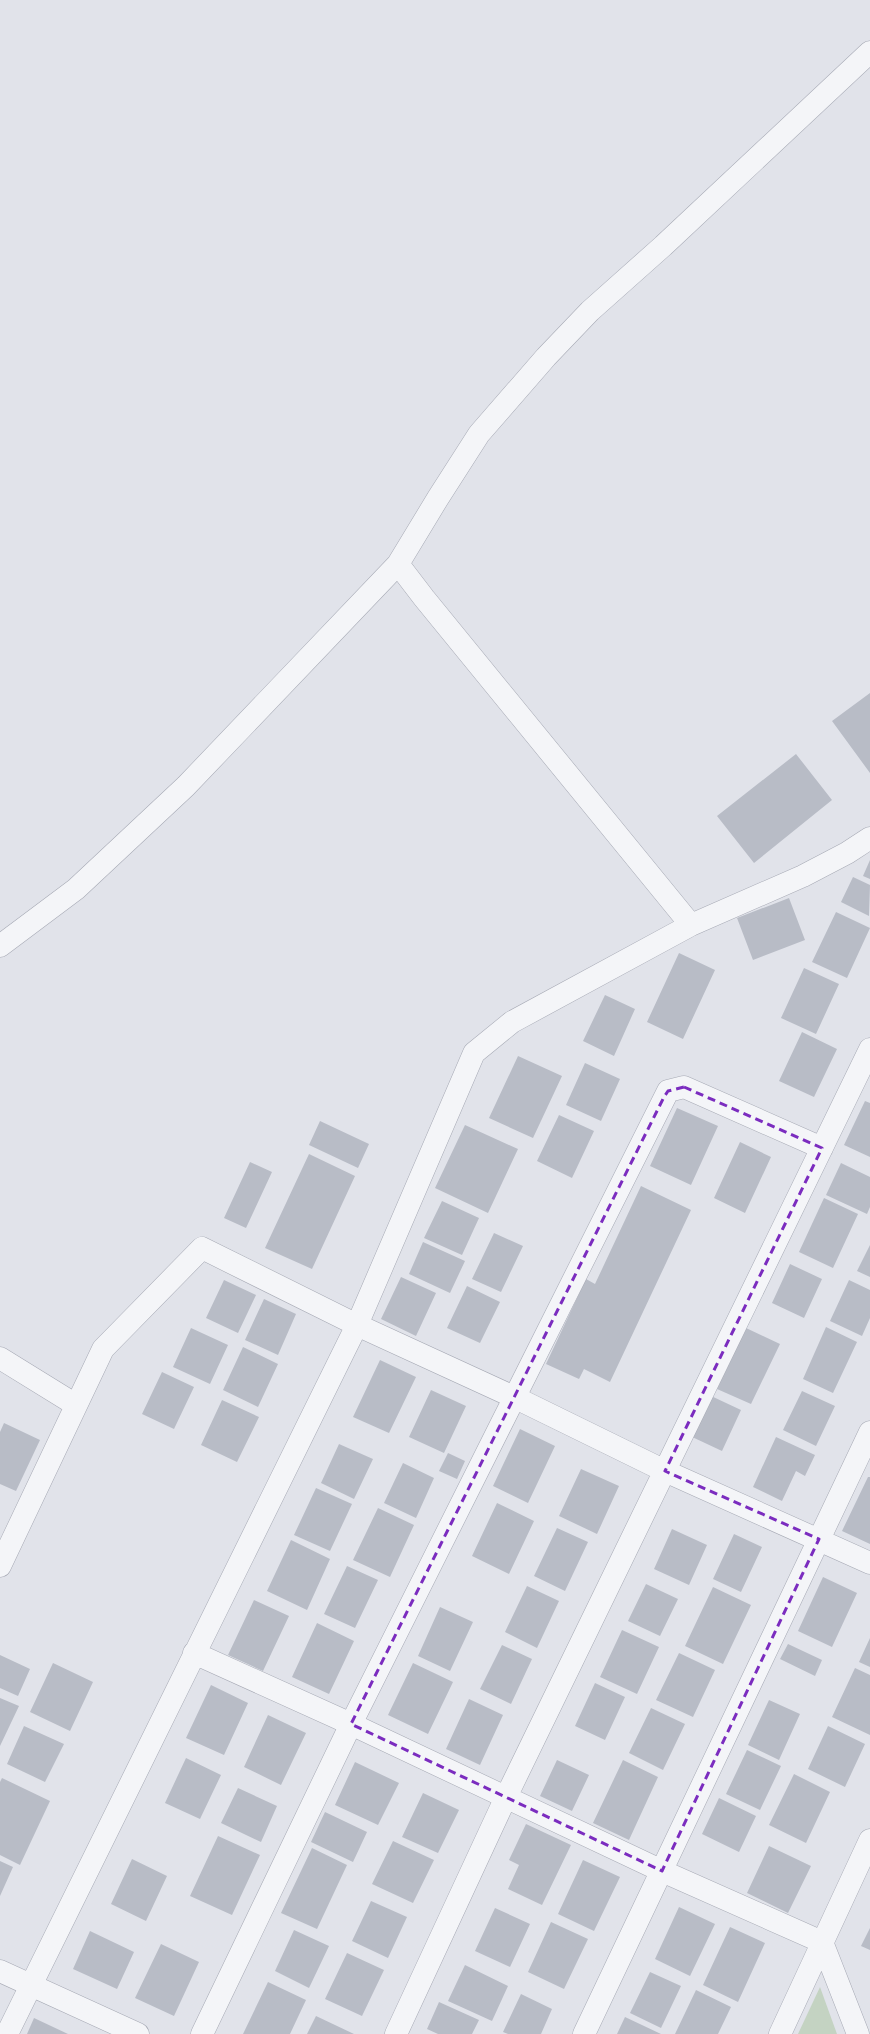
<svg xmlns="http://www.w3.org/2000/svg" width="870" height="2034" viewBox="0 0 870 2034" font-family="'Fira Sans Condensed',sans-serif">
<style>
.green{fill:#c4d3c2}
.building{fill:#b8bcc6}
.lines{fill:none;stroke-linecap:round;stroke-linejoin:round}
.minor-casing{stroke:#a6a9b4;stroke-width:23}
.minor{stroke:#f4f5f8;stroke-width:22}
.marked{fill:none;stroke:#7b2cbf;stroke-width:3;stroke-dasharray:8 5;stroke-linejoin:round}
</style>
<rect width="100%" height="100%" fill="#e1e3ea"/>
<path class="green" d="M820 1987 837 2034H798Z"/>
<path class="building" d="M870 693V773L832 721Z
M796 754 832 800 754 863 717 816Z
M870 860V879L863 876Z
M853 877 870 885 869 916 841 902Z
M789 898 805 940 753 960 737 918Z
M836 912 870 928 847 978 812 962Z
M679 953 715 970 683 1039 647 1022Z
M804 968 839 984 816 1034 781 1018Z
M605 995 635 1009 614 1056 583 1041Z
M802 1032 837 1049 814 1097 779 1081Z
M518 1056 562 1076 533 1138 489 1118Z
M585 1063 620 1079 601 1121 566 1105Z
M865 1101 870 1103V1157L844 1145Z
M677 1108 718 1126 691 1185 650 1166Z
M559 1115 594 1131 572 1178 537 1161Z
M320 1121 369 1144 358 1168 309 1145Z
M465 1125 518 1149 488 1213 435 1188Z
M740 1142 771 1157 745 1213 714 1198Z
M309 1154 355 1176 312 1269 265 1248Z
M250 1162 272 1172 246 1228 224 1218Z
M841 1163 870 1177V1207L867 1214 826 1195Z
M641 1186 691 1210 610 1382 584 1369 579 1379 546 1364 586 1279 595 1284Z
M824 1198 858 1214 833 1268 799 1252Z
M442 1201 479 1218 462 1255 424 1238Z
M494 1233 523 1246 501 1292 472 1279Z
M423 1242 465 1261 450 1293 409 1274Z
M870 1245V1277L857 1271Z
M790 1264 822 1279 804 1318 772 1303Z
M401 1277 436 1293 416 1336 381 1319Z
M224 1280 256 1295 238 1333 206 1318Z
M849 1280 870 1290V1318L862 1336 830 1321Z
M467 1286 500 1302 480 1343 447 1328Z
M264 1299 296 1314 278 1355 245 1340Z
M826 1327 857 1342 833 1393 803 1379Z
M191 1328 228 1345 210 1384 173 1367Z
M746 1328 780 1344 751 1404 717 1389Z
M243 1347 278 1364 258 1407 223 1390Z
M380 1360 416 1377 389 1433 353 1417Z
M162 1372 194 1387 174 1429 142 1414Z
M431 1390 466 1406 444 1453 409 1437Z
M802 1391 835 1406 816 1446 783 1430Z
M709 1395 741 1410 722 1451 690 1436Z
M222 1400 259 1417 237 1462 201 1445Z
M4 1423 40 1440 16 1491 0 1484V1432Z
M520 1429 555 1446 528 1503 493 1486Z
M776 1437 815 1455 805 1476 796 1471 782 1501 753 1487Z
M339 1444 373 1459 354 1499 321 1483Z
M448 1453 465 1461 457 1479 439 1471Z
M403 1463 434 1478 416 1518 384 1503Z
M581 1469 619 1486 597 1534 559 1516Z
M868 1477H870V1544L842 1531Z
M316 1488 352 1504 330 1551 294 1535Z
M497 1503 534 1521 509 1574 472 1556Z
M378 1508 414 1525 390 1577 353 1560Z
M557 1528 588 1542 565 1591 534 1576Z
M672 1529 707 1545 689 1585 654 1569Z
M734 1534 762 1547 741 1592 713 1579Z
M291 1540 330 1559 307 1610 267 1591Z
M347 1566 378 1580 355 1628 324 1614Z
M823 1577 857 1593 832 1647 798 1631Z
M646 1584 678 1599 660 1636 628 1621Z
M527 1586 559 1601 537 1648 505 1632Z
M713 1587 751 1605 723 1664 685 1646Z
M254 1600 289 1616 263 1671 228 1655Z
M440 1607 473 1622 450 1671 418 1656Z
M317 1623 354 1641 329 1694 292 1677Z
M622 1630 659 1647 637 1694 600 1677Z
M870 1638V1667L859 1662Z
M788 1644 822 1660 815 1676 780 1659Z
M502 1645 532 1659 511 1704 480 1689Z
M679 1653 715 1670 693 1717 656 1700Z
M0 1655 30 1669 18 1696 0 1688Z
M53 1663 93 1682 70 1731 30 1712Z
M413 1663 453 1682 428 1734 388 1715Z
M855 1668 870 1675V1735L832 1717Z
M595 1683 625 1697 605 1740 575 1726Z
M211 1685 248 1703 224 1755 186 1738Z
M0 1698 19 1706 0 1746Z
M469 1699 503 1715 480 1765 446 1749Z
M769 1700 800 1714 779 1760 748 1745Z
M651 1708 685 1724 663 1770 629 1753Z
M268 1715 306 1733 281 1785 244 1767Z
M24 1726 64 1744 45 1782 7 1764Z
M828 1726 865 1744 845 1787 808 1769Z
M747 1750 781 1766 760 1810 726 1794Z
M186 1758 221 1775 200 1819 165 1803Z
M557 1760 589 1775 572 1811 540 1796Z
M623 1760 658 1777 629 1840 593 1823Z
M355 1762 399 1783 378 1825 335 1805Z
M794 1774 830 1792 806 1843 769 1825Z
M2 1778 50 1801 20 1865 0 1855V1782Z
M238 1788 277 1806 261 1842 221 1823Z
M423 1793 459 1810 438 1853 402 1837Z
M719 1798 756 1816 739 1852 702 1834Z
M325 1812 367 1832 353 1862 311 1842Z
M526 1824 571 1845 542 1905 508 1889 519 1865 509 1860Z
M218 1836 260 1855 232 1915 190 1896Z
M393 1841 434 1860 413 1903 372 1884Z
M769 1846 811 1866 788 1913 747 1893Z
M312 1848 347 1865 317 1929 281 1913Z
M132 1859 167 1876 146 1921 111 1904Z
M583 1860 620 1877 594 1931 558 1914Z
M0 1861 13 1867 0 1896Z
M371 1901 407 1917 388 1958 352 1941Z
M679 1907 715 1924 690 1976 655 1959Z
M495 1908 530 1924 510 1967 475 1951Z
M551 1922 588 1939 564 1989 528 1972Z
M730 1927 765 1943 738 2002 703 1985Z
M870 1928V1950L861 1946Z
M294 1930 329 1946 309 1988 275 1971Z
M90 1931 134 1952 117 1989 73 1969Z
M161 1944 199 1962 174 2016 135 1998Z
M347 1953 384 1970 362 2016 325 1999Z
M465 1965 508 1986 492 2021 448 2001Z
M650 1972 681 1986 661 2028 630 2013Z
M268 1982 306 2000 290 2034H243Z
M696 1990 731 2007 718 2034H675Z
M521 1994 552 2009 541 2034H508L503 2032Z
M439 2002 479 2020 472 2034H438L427 2029Z
M316 2016 354 2034H307Z
M625 2017 661 2034H617Z
M34 2018 68 2034H27Z"/>
<g class="lines">
<defs>
<path id="minor" d="M398 564 424 598 691 925
M0 946 76 889 186 786 398 564 438 498 479 434 546 357 590 311 663 246 870 52
M0 1358 76 1405
M0 1566 103 1349 202 1248 357 1325 516 1398 665 1471 870 1563
M194 1653 351 1724 662 1871 822 1942 858 2034
M0 1971 138 2034
M7 2034 357 1325 474 1053 512 1022 691 925 803 876 847 853 870 838
M202 2034 351 1724 668 1091 684 1087 822 1148
M396 2034 506 1797 870 1049
M584 2034 870 1432
M780 2034 870 1840"/>
</defs>
<use href="#minor" class="minor-casing"/>
<use href="#minor" class="minor"/>
</g>
<path class="marked" d="M684 1087 822 1148 665 1471 819 1539 662 1871 351 1724 664 1097 668 1091Z"/>
</svg>
